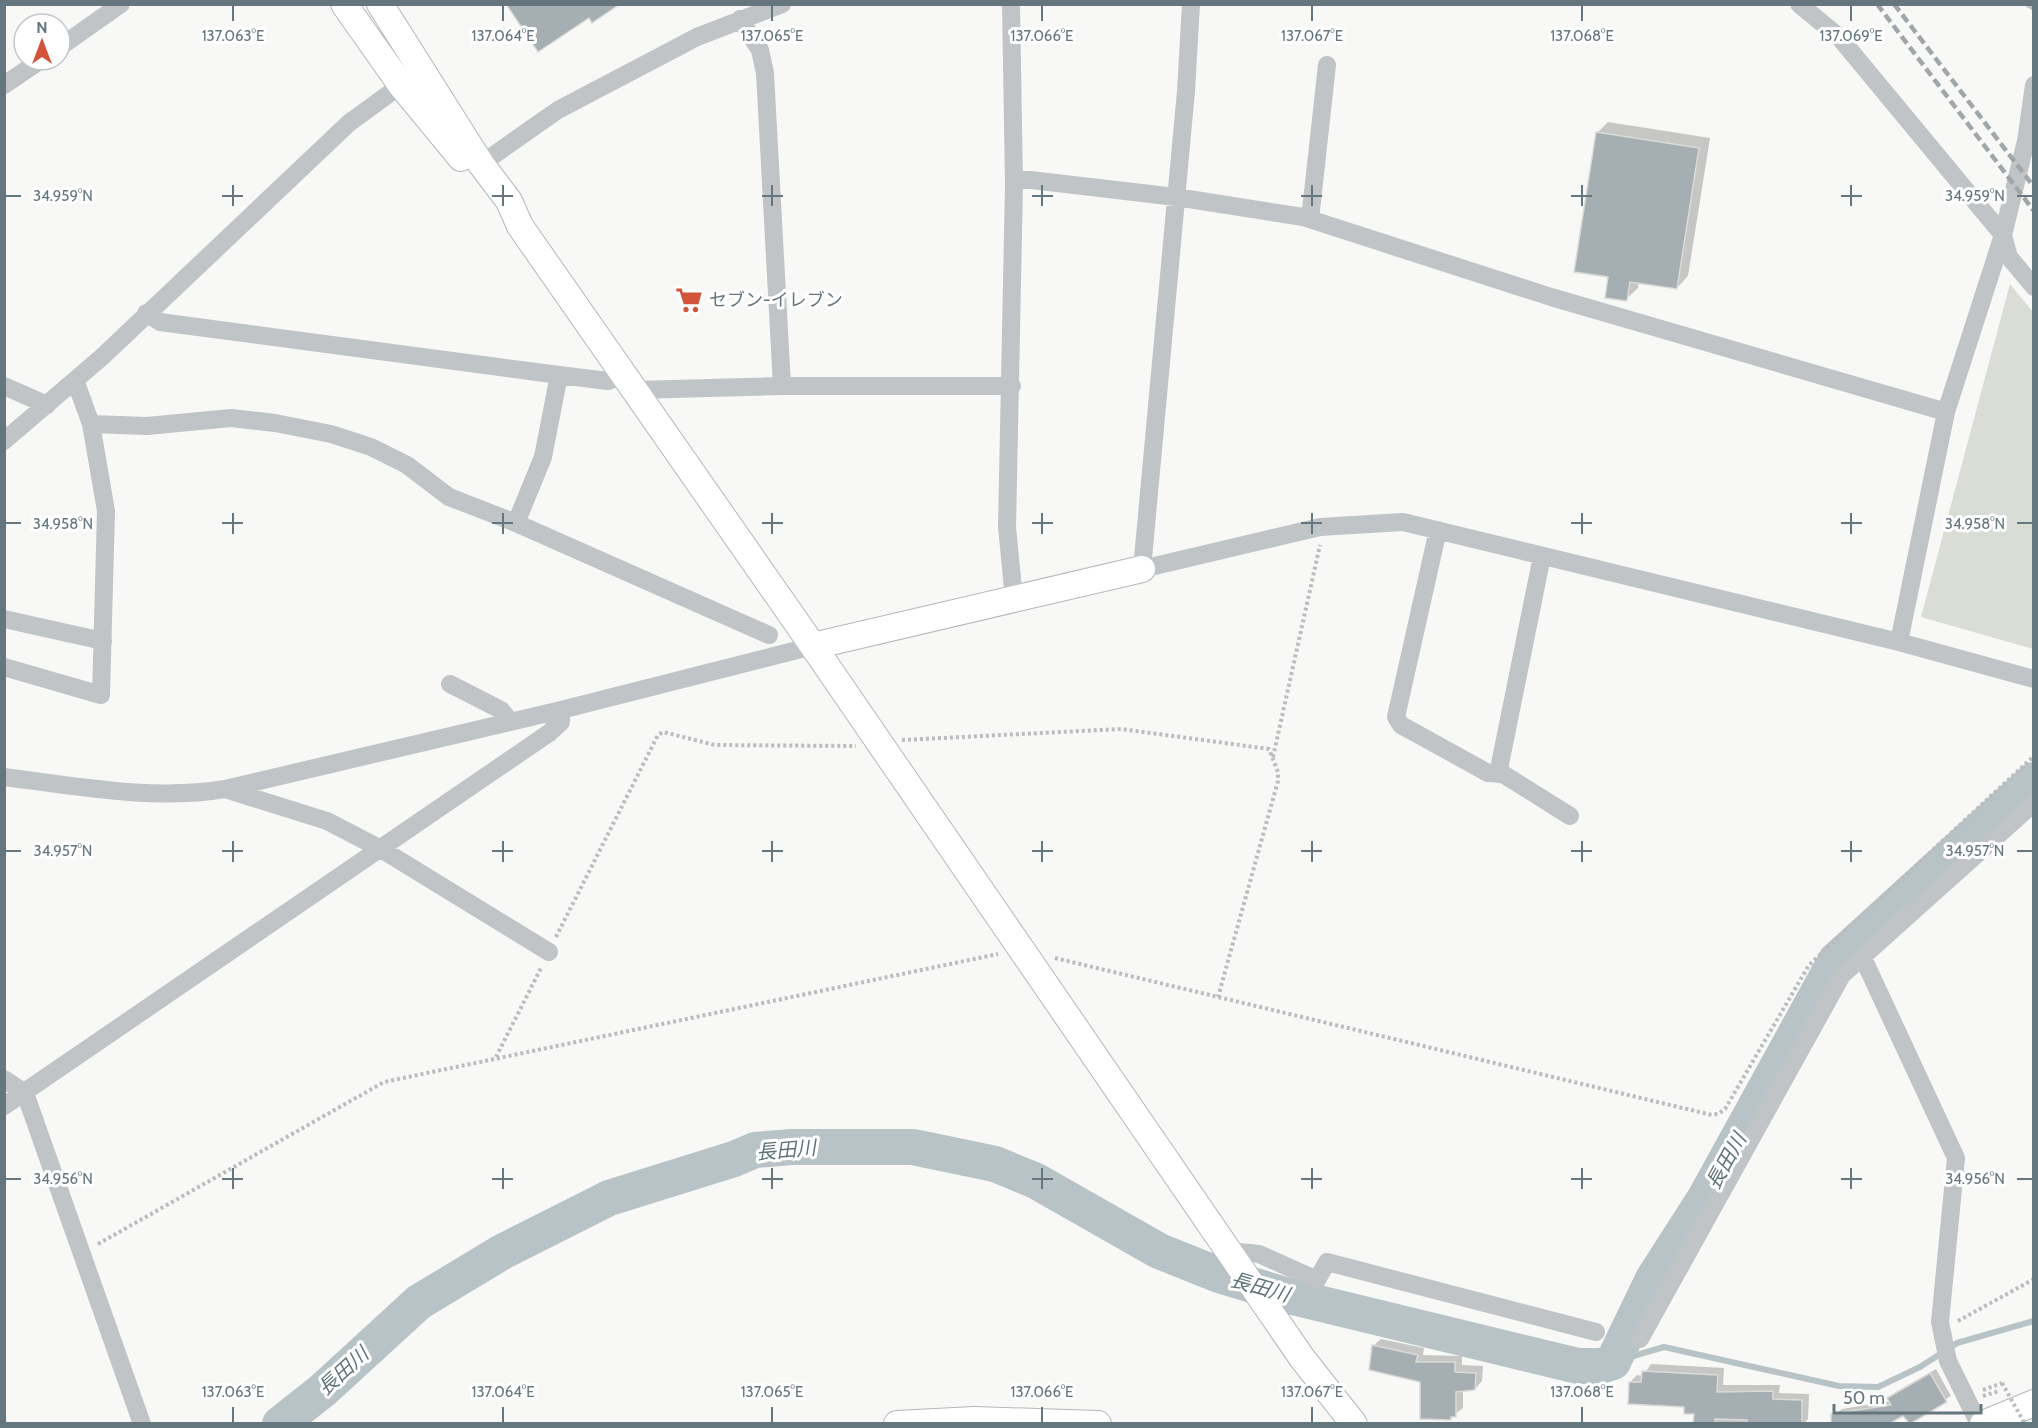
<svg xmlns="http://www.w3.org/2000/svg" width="2038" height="1428" viewBox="0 0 2038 1428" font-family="Cabin,'Noto Sans JP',sans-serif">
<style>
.green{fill:#d9ddd6}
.shadow{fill:#0003}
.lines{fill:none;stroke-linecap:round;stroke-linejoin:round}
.stream{stroke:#b7c3c6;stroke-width:6}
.river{stroke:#b7c3c6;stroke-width:36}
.building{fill:#a5aeb2;stroke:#dadad8;stroke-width:1.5}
.secondary-casing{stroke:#b2b8bc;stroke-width:28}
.path{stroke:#babdbf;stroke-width:4;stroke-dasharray:3 3;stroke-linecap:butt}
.street{stroke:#c0c4c7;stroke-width:18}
.secondary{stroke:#fff;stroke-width:26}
.rail{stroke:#a0a7ab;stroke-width:4.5;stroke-dasharray:9 4.5;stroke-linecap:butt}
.path-bridge{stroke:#babdbf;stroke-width:4;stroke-dasharray:3 3;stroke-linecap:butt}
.ticks{fill:none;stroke:#66767e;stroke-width:2}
.labels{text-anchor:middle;stroke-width:6;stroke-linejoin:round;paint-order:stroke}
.poi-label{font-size:18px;fill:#66767e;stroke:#fff;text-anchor:start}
.water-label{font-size:20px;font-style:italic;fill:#607478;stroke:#fff}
.ticks-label{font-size:15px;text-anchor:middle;fill:#66767e;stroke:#fff;stroke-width:6;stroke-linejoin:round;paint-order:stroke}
</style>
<rect width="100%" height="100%" fill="#f8f8f6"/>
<path class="green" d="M2010 284 2033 312V649L1921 617Z"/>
<path class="shadow" d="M1608 122 1710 138 1688 276 1677 288 1639 282 1638 288 1626 299 1610 276 1597 133Z
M1381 1339 1424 1348 1423 1355 1462 1356V1365L1483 1366 1482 1381 1475 1389 1463 1390V1408L1450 1418 1422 1380 1373 1346Z
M1651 1364 1724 1368 1723 1385H1780L1779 1393 1809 1394 1808 1419 1803 1424H1695V1412L1686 1406 1630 1382 1637 1375 1643 1376Z
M1936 1369 1951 1396 1908 1422 1904 1414H1836L1842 1409 1891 1401 1889 1398 1894 1393Z"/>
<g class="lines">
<path class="stream" d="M2028 4 2034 8
M1613 1362 1664 1347 1839 1386 1878 1387 1920 1367 1957 1343 2034 1321"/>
<path class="river" d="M280 1424 323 1390 419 1302 502 1252 609 1198 734 1159 755 1150 792 1147H913L995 1164 1036 1181 1159 1251 1219 1275 1285 1295 1578 1366H1601L1613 1362 1653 1279 1705 1198 1836 960 2034 780"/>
</g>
<path class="building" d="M506 4H620L592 23 589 18 538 52Z
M1596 132 1699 148 1677 289 1630 282 1627 301 1605 298 1608 277 1574 272Z
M1372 1345 1418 1355 1416 1362H1455V1372L1476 1373 1475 1390 1456 1392V1417H1451V1420L1420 1419V1382L1369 1370Z
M1642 1371 1718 1375 1717 1392 1773 1391V1399L1802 1400V1424H1747V1420L1715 1419V1424H1693L1694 1414H1684V1407L1628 1404 1629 1382H1641Z
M1930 1373 1947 1402 1910 1424 1903 1416 1889 1424H1831V1414L1891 1405 1887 1398Z"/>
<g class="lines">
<defs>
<path id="secondary" d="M344 4 401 85 461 158
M380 4 481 164 509 201 520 226 813 646 1302 1358 1354 1424
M813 646 1142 569
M897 1424 974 1420 1098 1424
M1983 1424 2034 1403"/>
</defs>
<use href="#secondary" class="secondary-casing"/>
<path class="path" d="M902 740 1121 729 1269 749 1278 772V781L1218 997
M1273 757 1320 545
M556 937 658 735 663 732 715 745 856 746
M1055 958 1712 1115 1718 1114 1725 1109 1809 965 2034 756
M496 1057 541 968
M98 1244 384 1082 998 954
M1958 1321 2034 1279
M1983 1390 2002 1383
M1983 1396 1999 1391"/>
<path class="street" d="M1011 4 1014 185 1007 527 1014 599
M1191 4 1186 91 1142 569 1320 527 1403 522 1899 642 2034 679
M1799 4 1839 37 2003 235 2009 257 2034 287
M740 19 760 50 765 73 782 386
M60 47 121 4
M4 85 41 60
M481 164 558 110 697 37 782 4
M1014 178 1176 197 1303 217 1551 297 1946 412
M1310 219 1327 65
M146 313 160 322 559 375 608 381 624 375
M4 386 47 405
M635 390 782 386H1012
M91 424 147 426 231 418 275 423 331 434 371 447 407 465 449 497 516 523 769 635
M4 441 102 357 349 123 401 85
M516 523 543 457 559 375
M1438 530 1396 717 1401 725 1488 773 1503 774 1570 816
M4 619 103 641
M1899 642 1946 412 2003 235 2026 141 2034 85
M4 667 101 695 106 511 91 424 75 380
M450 684 501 710 510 721
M1498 774 1542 556
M4 777C78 786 152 801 225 789L561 710 813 646
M228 790 327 821 381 849 549 952
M1863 958 1956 1158 1940 1322 1948 1361 1979 1424
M4 1079 25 1093 142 1424
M4 1106 549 733 561 722V710
M1229 1251 1259 1254 1317 1280 1327 1262 1596 1332
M1640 1339 1842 975 2034 803"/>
<use href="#secondary" class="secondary"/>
<path class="rail" d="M1877 4 2034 211
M1894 4 2034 187"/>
<path class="path-bridge" d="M2002 1383 2025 1424"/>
</g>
<path class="ticks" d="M233 6V21M503 6V21M772 6V21M1042 6V21M1312 6V21M1582 6V21M1851 6V21M233 185V206M503 185V206M772 185V206M1042 185V206M1312 185V206M1582 185V206M1851 185V206M6 196H21M222 196H243M492 196H513M762 196H783M1032 196H1053M1301 196H1322M1571 196H1592M1841 196H1862M2017 196H2032M233 513V534M503 513V534M772 513V534M1042 513V534M1312 513V534M1582 513V534M1851 513V534M6 523H21M222 523H243M492 523H513M762 523H783M1032 523H1053M1301 523H1322M1571 523H1592M1841 523H1862M2017 523H2032M233 841V862M503 841V862M772 841V862M1042 841V862M1312 841V862M1582 841V862M1851 841V862M6 851H21M222 851H243M492 851H513M762 851H783M1032 851H1053M1301 851H1322M1571 851H1592M1841 851H1862M2017 851H2032M233 1168V1189M503 1168V1189M772 1168V1189M1042 1168V1189M1312 1168V1189M1582 1168V1189M1851 1168V1189M6 1179H21M222 1179H243M492 1179H513M762 1179H783M1032 1179H1053M1301 1179H1322M1571 1179H1592M1841 1179H1862M2017 1179H2032M233 1407V1422M503 1407V1422M772 1407V1422M1042 1407V1422M1312 1407V1422M1582 1407V1422"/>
<defs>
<symbol id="supermarket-bare" viewBox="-9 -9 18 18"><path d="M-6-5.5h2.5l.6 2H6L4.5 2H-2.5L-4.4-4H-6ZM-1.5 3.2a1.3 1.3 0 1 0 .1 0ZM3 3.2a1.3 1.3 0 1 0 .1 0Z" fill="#d4533b" stroke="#fff" stroke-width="2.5" paint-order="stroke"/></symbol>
</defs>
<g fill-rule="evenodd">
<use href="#supermarket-bare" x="670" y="281" width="38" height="38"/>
</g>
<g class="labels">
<g class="poi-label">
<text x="709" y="306">セブン-イレブン</text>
</g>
<g class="water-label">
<text transform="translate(786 1150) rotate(-5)" y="7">長田川</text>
<text transform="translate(1726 1161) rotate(-61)" y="7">長田川</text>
<text transform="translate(1260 1287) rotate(16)" y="7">長田川</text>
<text transform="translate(343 1371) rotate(-42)" y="7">長田川</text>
</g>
</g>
<g class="ticks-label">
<text x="233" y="41">137.063°E</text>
<text x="503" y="41">137.064°E</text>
<text x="772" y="41">137.065°E</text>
<text x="1042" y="41">137.066°E</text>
<text x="1312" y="41">137.067°E</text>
<text x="1582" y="41">137.068°E</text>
<text x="1851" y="41">137.069°E</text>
<text x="63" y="201">34.959°N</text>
<text x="1975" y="201">34.959°N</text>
<text x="63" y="529">34.958°N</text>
<text x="1975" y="529">34.958°N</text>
<text x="63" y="856">34.957°N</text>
<text x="1975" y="856">34.957°N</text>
<text x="63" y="1184">34.956°N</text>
<text x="1975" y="1184">34.956°N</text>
<text x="233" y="1397">137.063°E</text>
<text x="503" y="1397">137.064°E</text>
<text x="772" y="1397">137.065°E</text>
<text x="1042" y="1397">137.066°E</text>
<text x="1312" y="1397">137.067°E</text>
<text x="1582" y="1397">137.068°E</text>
</g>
<rect width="2038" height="1428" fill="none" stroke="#66767e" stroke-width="12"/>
<g transform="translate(42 42)"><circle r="28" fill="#ffffff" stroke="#c2c8cb" stroke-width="1.5"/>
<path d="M0-4.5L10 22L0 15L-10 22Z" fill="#d4533b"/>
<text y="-9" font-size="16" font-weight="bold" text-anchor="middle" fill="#66767e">N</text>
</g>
<path d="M1834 1404v9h147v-9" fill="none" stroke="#66767e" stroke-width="3"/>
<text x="1843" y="1404" font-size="18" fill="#66767e" stroke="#ffffff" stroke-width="4.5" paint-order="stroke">50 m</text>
</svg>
